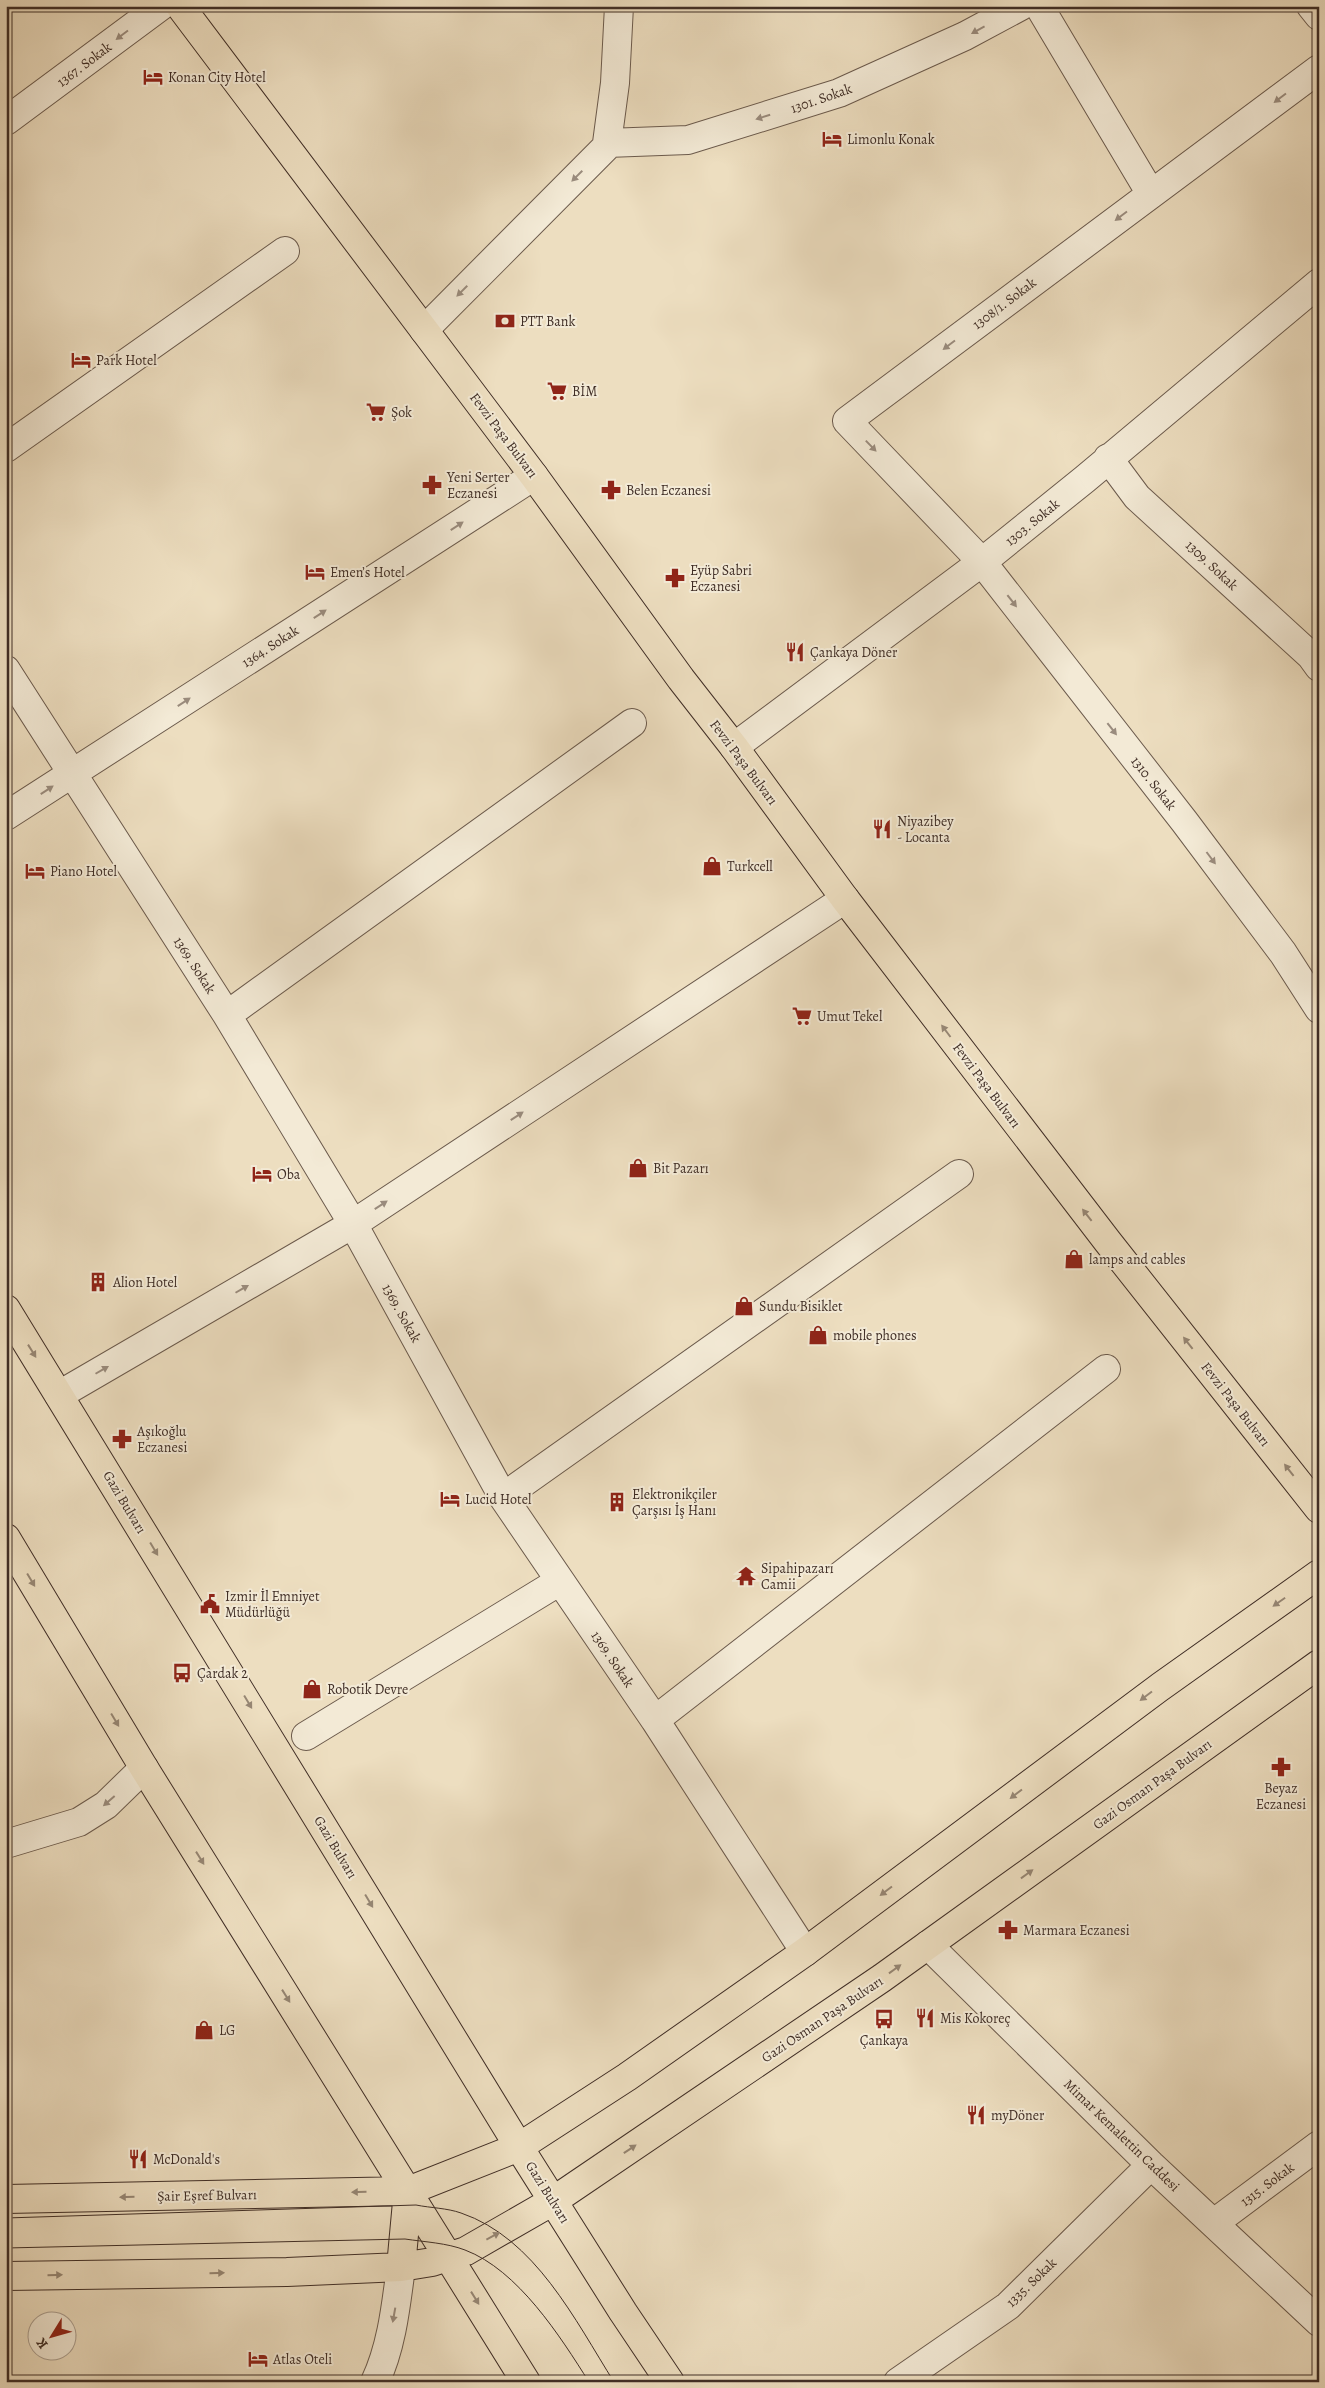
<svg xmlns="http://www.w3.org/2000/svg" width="1325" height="2388" viewBox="0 0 1325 2388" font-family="Alegreya,serif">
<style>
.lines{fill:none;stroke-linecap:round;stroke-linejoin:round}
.minor-casing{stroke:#6b5a4c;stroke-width:30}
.major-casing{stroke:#402e26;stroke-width:30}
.minor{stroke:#f3ead6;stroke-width:28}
.major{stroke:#eddec0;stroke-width:28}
.tram{stroke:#402e26;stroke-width:1}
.oneway{fill:#9a8c7e}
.oneway2{fill:#968673}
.labels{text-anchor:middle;stroke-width:4;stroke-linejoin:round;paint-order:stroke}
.street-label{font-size:14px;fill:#402e26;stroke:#f3ead6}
.poi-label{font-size:14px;fill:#402e26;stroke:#f3ead6;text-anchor:start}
</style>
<rect width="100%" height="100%" fill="#eddec0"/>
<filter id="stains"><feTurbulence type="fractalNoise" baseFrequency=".004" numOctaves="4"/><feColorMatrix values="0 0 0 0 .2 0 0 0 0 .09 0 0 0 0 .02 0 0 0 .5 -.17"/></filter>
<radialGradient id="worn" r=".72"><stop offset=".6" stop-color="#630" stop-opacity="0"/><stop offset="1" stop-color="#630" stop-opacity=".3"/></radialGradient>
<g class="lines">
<defs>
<path id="minor" d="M619 6 615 83 607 143 688 140 839 93 965 36 1021 6
M1039 6 1151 194
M1311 6 1319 16
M1319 69 847 421 982 562 1184 821 1283 953 1319 1009
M6 121 161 6
M424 330 611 142
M6 448 285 251
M1108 458 1137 497 1311 656 1319 667
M6 670 227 1015 353 1224 503 1497 655 1720 805 1952
M734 747 982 562 1085 479 1319 283
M6 816 534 476
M227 1015 632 723
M59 1395 353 1224 845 899
M503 1497 959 1174
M655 1720 1106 1369
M306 1736 560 1581
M6 1844 79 1822 106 1805 144 1768
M928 1945 1151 2165 1319 2322
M1214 2223 1319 2145
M375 2382C392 2346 396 2305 401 2267
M898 2382 1008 2306 1151 2165"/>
<path id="major" d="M180 6 534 476 681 679 734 747 845 899 1108 1242 1319 1509
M6 1309 519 2147 623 2312 670 2382
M6 1538 144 1768 526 2382
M6 2199 408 2191 519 2147 627 2077 805 1952 1160 1687 1319 1574
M401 2267 408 2191
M6 2276 287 2272 401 2267 432 2262 466 2251 553 2201 882 1978 1319 1664"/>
</defs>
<use href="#minor" class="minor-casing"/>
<use href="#major" class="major-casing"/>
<use href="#minor" class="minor"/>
<use href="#major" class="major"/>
<path class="tram" d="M6 2218 416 2205C431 2208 447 2208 461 2213 535 2238 575 2320 614 2382
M6 2248 405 2239C425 2242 447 2243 465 2250 518 2270 560 2336 589 2382"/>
</g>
<defs><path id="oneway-solid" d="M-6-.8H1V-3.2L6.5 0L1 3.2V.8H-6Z" transform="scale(1.25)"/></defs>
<g class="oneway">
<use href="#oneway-solid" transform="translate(978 30) rotate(151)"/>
<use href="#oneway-solid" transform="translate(122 35) rotate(143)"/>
<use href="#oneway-solid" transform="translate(1280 98) rotate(143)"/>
<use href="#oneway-solid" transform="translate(763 117) rotate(163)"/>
<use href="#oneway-solid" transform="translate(577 176) rotate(135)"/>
<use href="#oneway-solid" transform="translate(1121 216) rotate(143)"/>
<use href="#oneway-solid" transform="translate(462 291) rotate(135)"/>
<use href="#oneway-solid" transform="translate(949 345) rotate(143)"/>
<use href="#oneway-solid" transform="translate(871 446) rotate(46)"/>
<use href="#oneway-solid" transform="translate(457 526) rotate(-33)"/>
<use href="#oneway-solid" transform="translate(1012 601) rotate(52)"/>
<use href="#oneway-solid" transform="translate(320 614) rotate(-33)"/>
<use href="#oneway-solid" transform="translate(184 702) rotate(-33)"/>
<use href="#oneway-solid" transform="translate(1112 729) rotate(52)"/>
<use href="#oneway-solid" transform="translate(47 790) rotate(-33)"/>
<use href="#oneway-solid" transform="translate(1211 858) rotate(53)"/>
<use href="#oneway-solid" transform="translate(517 1116) rotate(-33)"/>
<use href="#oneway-solid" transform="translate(381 1205) rotate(-33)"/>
<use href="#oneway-solid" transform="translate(242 1289) rotate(-30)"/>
<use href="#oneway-solid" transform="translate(102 1370) rotate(-30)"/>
<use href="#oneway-solid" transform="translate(109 1801) rotate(139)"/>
<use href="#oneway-solid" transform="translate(394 2315) rotate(100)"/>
</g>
<g class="oneway2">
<use href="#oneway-solid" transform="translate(946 1031) rotate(-127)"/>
<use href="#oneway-solid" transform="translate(1087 1215) rotate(-128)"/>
<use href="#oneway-solid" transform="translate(1188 1343) rotate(-128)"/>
<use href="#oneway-solid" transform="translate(32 1351) rotate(58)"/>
<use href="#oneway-solid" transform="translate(1289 1470) rotate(-128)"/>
<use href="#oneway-solid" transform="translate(154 1549) rotate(59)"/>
<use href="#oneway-solid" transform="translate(31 1580) rotate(59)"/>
<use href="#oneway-solid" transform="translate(1279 1602) rotate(145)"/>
<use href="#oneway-solid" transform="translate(1146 1696) rotate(143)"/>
<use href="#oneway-solid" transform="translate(248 1702) rotate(59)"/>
<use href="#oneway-solid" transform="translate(115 1720) rotate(59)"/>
<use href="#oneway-solid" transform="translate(1016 1794) rotate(143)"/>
<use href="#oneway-solid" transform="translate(200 1858) rotate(58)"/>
<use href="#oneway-solid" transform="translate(1027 1874) rotate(-36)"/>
<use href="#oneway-solid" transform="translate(886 1891) rotate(143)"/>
<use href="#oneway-solid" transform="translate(369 1901) rotate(59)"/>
<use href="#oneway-solid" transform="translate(895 1969) rotate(-36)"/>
<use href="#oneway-solid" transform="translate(286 1996) rotate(58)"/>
<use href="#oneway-solid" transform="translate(630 2149) rotate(-34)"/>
<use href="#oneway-solid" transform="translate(359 2192) rotate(179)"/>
<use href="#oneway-solid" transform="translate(127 2197) rotate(179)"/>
<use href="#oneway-solid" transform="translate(493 2236) rotate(-28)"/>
<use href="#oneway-solid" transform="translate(217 2273) rotate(-1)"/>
<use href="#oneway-solid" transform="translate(55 2275) rotate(-1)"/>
<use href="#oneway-solid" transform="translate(475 2298) rotate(58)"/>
</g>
<defs>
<symbol id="hotel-bare" viewBox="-9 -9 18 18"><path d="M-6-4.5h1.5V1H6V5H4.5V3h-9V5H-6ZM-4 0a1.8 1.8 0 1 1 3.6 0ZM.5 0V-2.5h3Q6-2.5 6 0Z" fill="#8f2418" stroke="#f3ead6" stroke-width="2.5" paint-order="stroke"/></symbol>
<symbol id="bank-bare" viewBox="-9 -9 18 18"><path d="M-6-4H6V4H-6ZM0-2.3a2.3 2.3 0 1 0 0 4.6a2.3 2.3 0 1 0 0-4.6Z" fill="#8f2418" stroke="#f3ead6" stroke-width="2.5" paint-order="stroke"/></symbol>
<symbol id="supermarket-bare" viewBox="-9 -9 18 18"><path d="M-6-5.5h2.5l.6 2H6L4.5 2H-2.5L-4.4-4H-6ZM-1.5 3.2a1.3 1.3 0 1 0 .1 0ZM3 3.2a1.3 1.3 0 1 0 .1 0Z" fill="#8f2418" stroke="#f3ead6" stroke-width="2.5" paint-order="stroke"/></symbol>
<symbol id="pharmacy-bare" viewBox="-9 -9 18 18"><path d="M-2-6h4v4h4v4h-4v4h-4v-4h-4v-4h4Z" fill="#8f2418" stroke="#f3ead6" stroke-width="2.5" paint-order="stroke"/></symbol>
<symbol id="restaurant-bare" viewBox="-9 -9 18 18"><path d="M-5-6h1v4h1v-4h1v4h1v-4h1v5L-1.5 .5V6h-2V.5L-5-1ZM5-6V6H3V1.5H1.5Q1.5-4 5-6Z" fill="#8f2418" stroke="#f3ead6" stroke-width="2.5" paint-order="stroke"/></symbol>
<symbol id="shop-bare" viewBox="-9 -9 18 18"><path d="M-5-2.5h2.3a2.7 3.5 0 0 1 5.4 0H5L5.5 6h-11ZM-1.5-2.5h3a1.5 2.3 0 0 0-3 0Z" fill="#8f2418" stroke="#f3ead6" stroke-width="2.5" paint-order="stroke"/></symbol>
<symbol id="building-bare" viewBox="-9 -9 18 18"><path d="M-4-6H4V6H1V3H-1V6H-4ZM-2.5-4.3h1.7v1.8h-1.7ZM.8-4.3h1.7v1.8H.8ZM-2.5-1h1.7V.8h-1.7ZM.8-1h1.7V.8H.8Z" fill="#8f2418" stroke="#f3ead6" stroke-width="2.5" paint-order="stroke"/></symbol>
<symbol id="temple-bare" viewBox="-9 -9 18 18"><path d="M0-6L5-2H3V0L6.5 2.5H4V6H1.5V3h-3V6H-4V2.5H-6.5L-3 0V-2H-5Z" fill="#8f2418" stroke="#f3ead6" stroke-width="2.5" paint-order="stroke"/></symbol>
<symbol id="civic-bare" viewBox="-9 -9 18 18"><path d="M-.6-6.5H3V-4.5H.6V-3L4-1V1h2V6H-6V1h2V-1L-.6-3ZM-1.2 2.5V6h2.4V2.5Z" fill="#8f2418" stroke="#f3ead6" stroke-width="2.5" paint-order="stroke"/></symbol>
<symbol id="bus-bare" viewBox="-9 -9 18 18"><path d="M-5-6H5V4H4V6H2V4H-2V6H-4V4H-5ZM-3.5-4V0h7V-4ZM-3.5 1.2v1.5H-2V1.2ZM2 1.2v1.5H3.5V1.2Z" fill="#8f2418" stroke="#f3ead6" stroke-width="2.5" paint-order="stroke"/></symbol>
</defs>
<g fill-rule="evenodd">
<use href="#hotel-bare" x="139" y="63" width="28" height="28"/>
<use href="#hotel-bare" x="818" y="125" width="28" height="28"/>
<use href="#bank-bare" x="491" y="307" width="28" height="28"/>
<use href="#hotel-bare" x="67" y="346" width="28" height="28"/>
<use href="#supermarket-bare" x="543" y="377" width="28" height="28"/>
<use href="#supermarket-bare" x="362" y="398" width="28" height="28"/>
<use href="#pharmacy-bare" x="418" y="471" width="28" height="28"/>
<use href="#pharmacy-bare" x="597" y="476" width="28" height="28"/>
<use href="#hotel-bare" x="301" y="558" width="28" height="28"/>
<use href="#pharmacy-bare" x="661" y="564" width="28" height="28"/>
<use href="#restaurant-bare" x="781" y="638" width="28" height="28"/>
<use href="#restaurant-bare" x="868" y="815" width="28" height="28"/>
<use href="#shop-bare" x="698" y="852" width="28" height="28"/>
<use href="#hotel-bare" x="21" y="857" width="28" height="28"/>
<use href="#supermarket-bare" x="788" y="1002" width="28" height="28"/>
<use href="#shop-bare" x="624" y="1154" width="28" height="28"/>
<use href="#hotel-bare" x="248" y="1160" width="28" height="28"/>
<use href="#shop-bare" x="1060" y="1245" width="28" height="28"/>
<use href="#building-bare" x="84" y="1268" width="28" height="28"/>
<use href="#shop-bare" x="730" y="1292" width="28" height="28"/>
<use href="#shop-bare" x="804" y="1321" width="28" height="28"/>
<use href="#pharmacy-bare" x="108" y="1425" width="28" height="28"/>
<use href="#hotel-bare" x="436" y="1485" width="28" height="28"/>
<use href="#building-bare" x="603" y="1488" width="28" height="28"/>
<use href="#temple-bare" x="732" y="1562" width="28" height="28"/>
<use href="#civic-bare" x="196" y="1590" width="28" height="28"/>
<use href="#bus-bare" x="168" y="1659" width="28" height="28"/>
<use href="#shop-bare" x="298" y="1675" width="28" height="28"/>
<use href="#pharmacy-bare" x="1267" y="1753" width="28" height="28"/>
<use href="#pharmacy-bare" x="994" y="1916" width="28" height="28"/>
<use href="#restaurant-bare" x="911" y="2004" width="28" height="28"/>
<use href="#bus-bare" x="870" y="2005" width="28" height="28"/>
<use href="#shop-bare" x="190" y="2016" width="28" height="28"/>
<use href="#restaurant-bare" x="962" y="2101" width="28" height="28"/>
<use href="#restaurant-bare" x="124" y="2145" width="28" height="28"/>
<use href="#hotel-bare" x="244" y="2345" width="28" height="28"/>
</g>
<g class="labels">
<g class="street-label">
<text transform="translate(84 64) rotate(-37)" y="5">1367. Sokak</text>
<text transform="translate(821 98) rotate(-19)" y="5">1301. Sokak</text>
<text transform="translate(1004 303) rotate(-37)" y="5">1308/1. Sokak</text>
<text transform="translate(504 435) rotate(53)" y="5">Fevzi Paşa Bulvarı</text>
<text transform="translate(1032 522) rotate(-39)" y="5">1303. Sokak</text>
<text transform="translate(1212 565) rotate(43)" y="5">1309. Sokak</text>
<text transform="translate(270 646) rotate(-33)" y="5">1364. Sokak</text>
<text transform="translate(744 762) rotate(53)" y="5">Fevzi Paşa Bulvarı</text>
<text transform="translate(1154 783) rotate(52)" y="5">1310. Sokak</text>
<text transform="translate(195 965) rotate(57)" y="5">1369. Sokak</text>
<text transform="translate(987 1085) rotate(53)" y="5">Fevzi Paşa Bulvarı</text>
<text transform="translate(402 1313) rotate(61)" y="5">1369. Sokak</text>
<text transform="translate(1236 1404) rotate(52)" y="5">Fevzi Paşa Bulvarı</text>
<text transform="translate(125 1502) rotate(59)" y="5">Gazi Bulvarı</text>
<text transform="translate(613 1659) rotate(56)" y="5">1369. Sokak</text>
<text transform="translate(1152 1784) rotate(-36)" y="5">Gazi Osman Paşa Bulvarı</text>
<text transform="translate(336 1847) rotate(59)" y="5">Gazi Bulvarı</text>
<text transform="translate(822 2019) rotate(-34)" y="5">Gazi Osman Paşa Bulvarı</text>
<text transform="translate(1122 2135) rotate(44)" y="5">Mimar Kemalettin Caddesi</text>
<text transform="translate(1267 2184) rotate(-37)" y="5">1315. Sokak</text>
<text transform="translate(548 2192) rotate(58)" y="5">Gazi Bulvarı</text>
<text transform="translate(207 2195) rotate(-1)" y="5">Şair Eşref Bulvarı</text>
<text transform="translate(1031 2282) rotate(-44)" y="5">1335. Sokak</text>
</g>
<g class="poi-label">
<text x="168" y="82">Konan City Hotel</text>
<text x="847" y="144">Limonlu Konak</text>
<text x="520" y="326">PTT Bank</text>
<text x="96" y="365">Park Hotel</text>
<text x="572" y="396">BİM</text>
<text x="391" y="417">Şok</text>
<text x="447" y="482">Yeni Serter<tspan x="447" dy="16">Eczanesi</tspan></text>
<text x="626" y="495">Belen Eczanesi</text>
<text x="690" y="575">Eyüp Sabri<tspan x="690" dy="16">Eczanesi</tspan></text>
<text x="330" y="577">Emen’s Hotel</text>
<text x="810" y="657">Çankaya Döner</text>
<text x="897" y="826">Niyazibey<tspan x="897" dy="16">- Locanta</tspan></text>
<text x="727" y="871">Turkcell</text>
<text x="50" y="876">Piano Hotel</text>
<text x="817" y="1021">Umut Tekel</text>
<text x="653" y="1173">Bit Pazarı</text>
<text x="277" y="1179">Oba</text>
<text x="1089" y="1264">lamps and cables</text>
<text x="113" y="1287">Alion Hotel</text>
<text x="759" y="1311">Sundu Bisiklet</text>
<text x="833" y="1340">mobile phones</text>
<text x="137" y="1436">Aşıkoğlu<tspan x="137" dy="16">Eczanesi</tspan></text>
<text x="632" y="1499">Elektronikçiler<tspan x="632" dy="16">Çarşısı İş Hanı</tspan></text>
<text x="465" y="1504">Lucid Hotel</text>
<text x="761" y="1573">Sipahipazarı<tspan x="761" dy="16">Camii</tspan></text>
<text x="225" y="1601">Izmir İl Emniyet<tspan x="225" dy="16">Müdürlüğü</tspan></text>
<text x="197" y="1678">Çardak 2</text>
<text x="327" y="1694">Robotik Devre</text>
<text x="1281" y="1793" text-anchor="middle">Beyaz<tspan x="1281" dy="16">Eczanesi</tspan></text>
<text x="1023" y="1935">Marmara Eczanesi</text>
<text x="940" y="2023">Mis Kokoreç</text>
<text x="219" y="2035">LG</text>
<text x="884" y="2045" text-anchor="middle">Çankaya</text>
<text x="991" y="2120">myDöner</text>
<text x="153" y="2164">McDonald's</text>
<text x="273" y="2364">Atlas Oteli</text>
</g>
</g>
<rect width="1325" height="2388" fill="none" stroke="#eddec0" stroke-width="25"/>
<rect x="8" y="8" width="1310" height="2373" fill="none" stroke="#402e26" stroke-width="2.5"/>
<rect x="12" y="12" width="1300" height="2363" fill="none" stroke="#402e26"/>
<g transform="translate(52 2336) rotate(233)"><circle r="24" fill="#f3ead6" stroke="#ab9f90"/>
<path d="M0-4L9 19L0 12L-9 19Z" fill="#8f2418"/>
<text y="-8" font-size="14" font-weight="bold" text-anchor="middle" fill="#402e26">K</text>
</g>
<rect width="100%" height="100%" filter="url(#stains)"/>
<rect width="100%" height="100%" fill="url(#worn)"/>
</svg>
